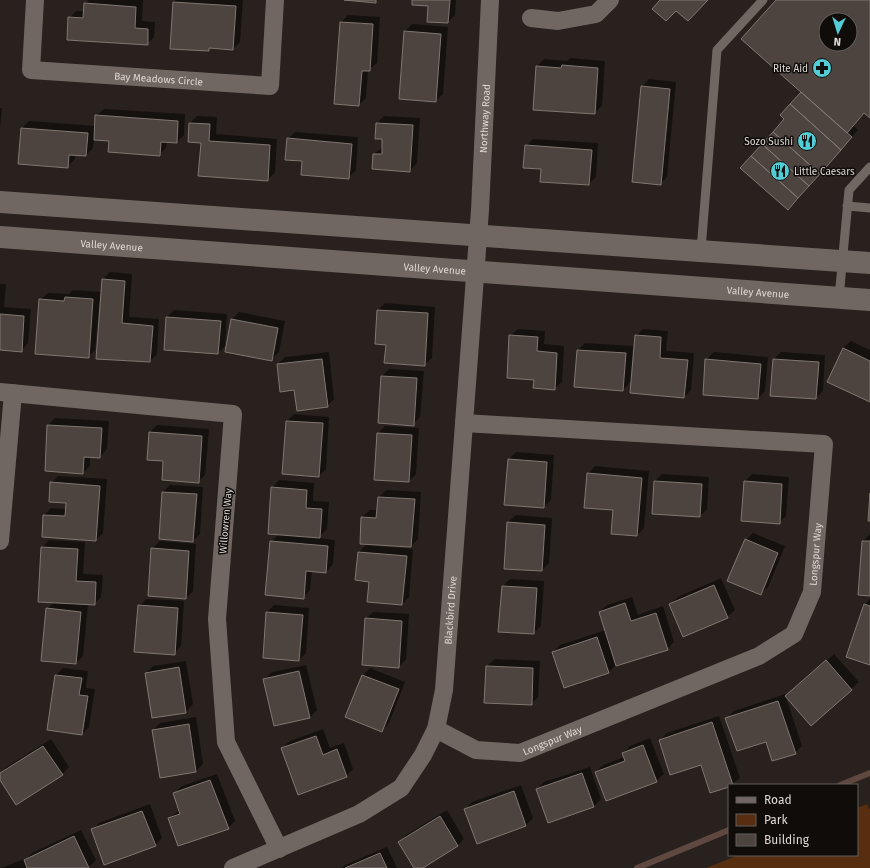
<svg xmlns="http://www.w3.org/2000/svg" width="870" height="868" viewBox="0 0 870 868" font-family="'Fira Sans',sans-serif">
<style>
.green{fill:#582e10}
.shadow{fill:#0007;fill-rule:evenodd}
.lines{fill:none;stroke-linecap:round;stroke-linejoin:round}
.stream{stroke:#5f4840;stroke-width:6}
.building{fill:#4d443f;stroke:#807771;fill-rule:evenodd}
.service{stroke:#716762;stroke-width:9}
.minor{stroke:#716762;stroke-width:18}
.secondary{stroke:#716762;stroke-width:22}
.labels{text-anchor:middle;stroke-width:3;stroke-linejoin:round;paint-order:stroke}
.poi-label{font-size:10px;fill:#ded9d6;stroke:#0f0c0a;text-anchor:end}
.street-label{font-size:10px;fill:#ded9d6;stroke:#0f0c0a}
</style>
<rect width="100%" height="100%" fill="#29211d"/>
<path class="green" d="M867 804 870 810V868H706L739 855H857V808Z"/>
<path class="shadow" d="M89 0H143L142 21 155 22 154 37 147 44 69 18 76 11H84L85 4Z
M176 0H243L240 42 233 49 211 48 208 50 174 2Z
M413 0H456L455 15 448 22 429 5Z
M778 0H870V117L865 113 853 125 858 130 830 161 786 119 802 92ZM826 20H850V44H826Z
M348 15 380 17 377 63 368 70 366 98 359 105 341 22Z
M412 24 448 27 443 94 435 101 405 31Z
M570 58 605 61 602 106 594 113 534 109 537 66 544 59 567 61Z
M649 79 676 82 667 177 660 184 642 87Z
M0 108H2L0 128Z
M104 109 185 114 184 135 177 142 167 141 166 148 159 155 110 140 94 139 93 148 86 155 75 154V159L67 167 22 128 29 121 96 126V116Z
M197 116 217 117 216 134 277 139 275 173 267 180 202 142 190 123Z
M384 116 420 118 417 163 410 171 374 154 383 147V138L377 123Z
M295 132 358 137 356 170 348 178 303 160 288 139Z
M533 139 598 143 596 177 589 184 542 168 526 146Z
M110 272 132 274 129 317 159 319 157 354 150 361 102 297H100L95 350 88 357 40 300 48 293 69 294 73 290 102 292 103 279Z
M0 284H6L4 307 31 309 28 343 21 351 0 349Z
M385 303 435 307 432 358 424 365 387 344 378 310Z
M174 310 227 314 225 346 218 353 167 317Z
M239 312 285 321 279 352 272 359 232 319Z
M518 329 545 331 544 344 564 346 562 382 554 389 535 379 510 336Z
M643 329 668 331 666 351 694 353 691 390 684 397 632 380 623 390 578 350 585 343 633 346 631 373H633L636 336Z
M851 341 870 350V401L843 348Z
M329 352 334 399 327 406 278 364 285 357Z
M714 352 768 357 765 391 758 398 704 394 706 360Z
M781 352 825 355 823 391 815 398 774 359Z
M389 369 424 371 420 417 413 425 379 422 382 376Z
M294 414 329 417 326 469 319 476 287 421Z
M55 418 109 421 107 449 100 457 90 456V466L83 473 48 425Z
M157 425 209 429 205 475 198 482 164 460 148 459 150 432Z
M385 426 419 428 416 474 409 481 378 433Z
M516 452 554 455 551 500 544 507 509 459Z
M595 466 649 471 644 528 637 535 588 474Z
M662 474 709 477 707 509 700 516 655 481Z
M752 474 789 477 786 516 779 523 745 481Z
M58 476 107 479 103 533 96 540 44 515 51 508 66 509 67 502 51 483Z
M279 480 314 483 313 501 329 502 327 529 318 538 335 540 333 564 326 572 312 570 310 590 303 598 271 542 279 534 272 488Z
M170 485 203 487 200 534 193 541 163 492Z
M386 490 421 492 418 539 411 546 361 543 362 517 370 510H378L379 497Z
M516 515 552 518 549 563 542 570 508 522Z
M753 533 785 546 768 587 760 594 746 540Z
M870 534V595L863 541Z
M49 540 85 542 83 574 103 575 101 597 94 604H88L83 656 76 663 47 609 54 602 42 548Z
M160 541 196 544 193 591 186 598 152 549Z
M366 545 413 549 409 597 402 604 359 552Z
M721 578 735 610 727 617 670 604 678 597Z
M510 579 544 581 541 626 533 633 503 586Z
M632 597 638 615 663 606 674 642 667 649 617 664 609 672 565 686 553 652 560 645 606 630 600 612 607 605Z
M146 599 184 601 181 646 174 654 139 606Z
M870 599V664L847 656 865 604Z
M274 605 309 608 306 653 299 660 267 612Z
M373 612 409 614 406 660 398 667 366 619Z
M834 654 859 682 811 725 793 689Z
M495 659 540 661 538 697 531 704 487 666Z
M186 661 193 704 186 712 146 673 153 666Z
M306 665 317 710 310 717 264 680 272 672Z
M63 668 88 671 86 688 95 689 89 727 82 734 48 729 56 675Z
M370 668 405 682 389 723 382 731 347 717 363 675Z
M785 694 802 746 795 753 767 740 727 718 734 711Z
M719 716 740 778 729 786 701 764 660 740 667 733Z
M196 717 203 764 196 771 161 776 153 730 160 723Z
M323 729 330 748 344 743 353 769 346 776 282 748 290 741Z
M650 738 664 774 656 781 596 772 603 765 624 757 623 753 630 746Z
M51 739 69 767 62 774 0 778V774L5 768Z
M590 767 601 799 594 806 537 789 544 782Z
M217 774 235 821 228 828 169 818 180 810 174 793 182 786Z
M521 785 533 818 526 825 478 842 465 810 472 802Z
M150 804 162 838 155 846 92 830 99 823Z
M447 810 464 839 457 846 421 868H415L399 842 406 835Z
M81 830 96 860 88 868H1L27 858 32 853Z
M387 847 397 868H342L345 865Z"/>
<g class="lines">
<path class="stream" d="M840 785 870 773
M637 868 729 830"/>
</g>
<path class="building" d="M344 0H376V3Z
M412 0H450L448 23 427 22 428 6 412 5Z
M660 0H708L688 21 676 11 666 21 652 9Z
M776 0H870V118L864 113 847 133 741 39ZM826 20H850V44H826Z
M173 2 236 6 233 50 209 48V51L170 49Z
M84 3 136 7 135 28 148 29V45L67 40 68 17 83 18Z
M340 22 373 24 370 71H362L359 106 334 104Z
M404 31 441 34 436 102 399 99Z
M562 65 598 68 595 114 533 110 536 66 561 68Z
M641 86 670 89 661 185 632 182Z
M801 92 852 137 841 150 790 104Z
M790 104 841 150 820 174 773 132 784 119 780 115Z
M95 115 178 121 177 143 161 142 160 156 108 152 109 141 94 140Z
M189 123 210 124 209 141 270 145 268 181 198 176 201 143 188 142Z
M376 123 413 125 410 172 372 169 373 154H382V139H375Z
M21 128 88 133 86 156 69 155 68 168 18 164Z
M773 132 820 174 809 186 762 144Z
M287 138 352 144 349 179 301 175 302 161 285 160Z
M762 144 809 186 798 198 751 156Z
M525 145 592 150 589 185 540 182 541 169 523 168Z
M751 156 798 198 788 210 740 168Z
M102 279 125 281 122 323 153 326 150 362 96 359Z
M65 297 93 299 89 358 35 354 39 299 64 301Z
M377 310 428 313 425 366 384 363 386 345 375 344Z
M0 314 24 316 22 352 0 350Z
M166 317 221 321 218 354 164 350Z
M231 319 278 328 272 361 225 352Z
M509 335 538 337 537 351 557 353 555 390 533 388 534 380 507 378Z
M635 335 661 337 660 358 688 360 684 398 630 393Z
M843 348 870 361V402L827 382Z
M577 350 626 353 623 391 574 387Z
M322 359 328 407 297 411 294 390 280 392 277 364Z
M705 359 761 364 758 399 703 395Z
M773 359 819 362 816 399 770 396Z
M381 376 417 378 414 426 378 423Z
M286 421 323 423 319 477 282 474Z
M47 425 102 428 100 458 84 457 83 474 45 471Z
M149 432 202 436 199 483 162 480 163 461 147 460Z
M377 433 412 435 409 482 374 480Z
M508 459 547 462 544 508 504 505Z
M587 473 642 478 637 536 611 534 613 510 584 508Z
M654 481 702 484 700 517 652 514Z
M744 481 782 484 780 524 741 521Z
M50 482 100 486 96 541 42 537 43 515 65 516 66 503 49 502Z
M271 487 307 490 306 508 322 509 320 538 268 534Z
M162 492 197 494 193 542 159 539Z
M870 493V521H868Z
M378 497 415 499 411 547 360 544 361 517 376 518Z
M507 522 545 525 542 571 504 569Z
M745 539 778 553 761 595 727 581Z
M270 541 328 546 326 573 306 571 304 599 265 595Z
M862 541H870V596L858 595Z
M41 547 78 549 76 581 96 582 95 605 38 602Z
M151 548 189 551 186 599 148 596Z
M358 552 407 556 402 605 367 602 369 582 355 580Z
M714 585 728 618 683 637 669 604Z
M502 586 537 588 534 634 498 632Z
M625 603 631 621 656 613 668 650 616 666 599 612Z
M864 604 870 606V665L846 657Z
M138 605 178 608 175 655 134 652Z
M46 608 81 612 76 664 41 661Z
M266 612 303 615 299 661 263 658Z
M365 618 402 621 399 668 362 665Z
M597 637 609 673 564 688 552 652Z
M826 660 852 690 811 726 785 696Z
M486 666 533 668 532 705 484 703Z
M179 667 186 713 152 718 145 673Z
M299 671 310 718 274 726 263 679Z
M55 675 82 678 79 695 88 696 82 735 47 730Z
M362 675 399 689 382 732 345 717Z
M778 701 796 754 772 761 766 742 737 751 725 718Z
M712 722 733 785H729V787L710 793 701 765 670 775 659 740Z
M189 724 196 772 160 778 152 730Z
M316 736 323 755 337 749 347 777 298 795 281 748Z
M643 745 657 782 606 801 595 772 625 761 622 753Z
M43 746 63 775 16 805 0 780V773Z
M582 773 594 807 548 823 536 789Z
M210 780 229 829 178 846 168 818 180 814 173 793Z
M514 791 526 826 477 844 464 809Z
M142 811 156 846 104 865 91 829Z
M440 816 458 846 423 868H414L398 842Z
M74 836 89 868H27L24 860Z
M380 853 387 868H345Z"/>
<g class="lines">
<path class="service" d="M847 206 870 208
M701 250 717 50 763 0
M839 298 849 190 870 167"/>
<g class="minor">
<path id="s1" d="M35 0 31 70 270 86 275 0"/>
<path d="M531 18 558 21 596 14 610 0"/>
<path d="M0 392 233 414 217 619 226 742 279 849"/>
<path d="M0 541 13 393"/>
<path id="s2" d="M436 729 476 750 520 753 759 656 794 634 812 592 824 444 464 423"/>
<path id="s3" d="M233 868 359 814 401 788 423 755 436 729 444 690 480 210 490 0"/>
</g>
<g class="secondary">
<path d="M0 202 870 263"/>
<path id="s4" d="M0 237 870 300"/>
</g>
</g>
<defs>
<symbol id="pharmacy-disc" viewBox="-11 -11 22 22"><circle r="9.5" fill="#52ccd5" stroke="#0f0c0a"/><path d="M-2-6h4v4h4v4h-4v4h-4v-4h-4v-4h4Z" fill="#111"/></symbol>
<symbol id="restaurant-disc" viewBox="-11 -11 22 22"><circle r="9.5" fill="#52ccd5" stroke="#0f0c0a"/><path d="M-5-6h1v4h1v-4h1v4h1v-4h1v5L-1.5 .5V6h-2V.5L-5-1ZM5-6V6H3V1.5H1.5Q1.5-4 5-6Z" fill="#111"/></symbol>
</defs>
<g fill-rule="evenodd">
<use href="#pharmacy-disc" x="811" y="57" width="22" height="22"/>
<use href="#restaurant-disc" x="796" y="130" width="22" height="22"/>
<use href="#restaurant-disc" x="769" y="160" width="22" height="22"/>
</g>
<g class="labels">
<g class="poi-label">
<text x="808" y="72">Rite Aid</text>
<text x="793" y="145">Sozo Sushi</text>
<text x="794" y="175" text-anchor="start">Little Caesars</text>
</g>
<g class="street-label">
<text dy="4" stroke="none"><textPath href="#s1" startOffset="198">Bay Meadows Circle</textPath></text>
<text dy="4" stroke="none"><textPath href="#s3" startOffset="868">Northway Road</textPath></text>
<text dy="4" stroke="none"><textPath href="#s4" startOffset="112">Valley Avenue</textPath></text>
<text dy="4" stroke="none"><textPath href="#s4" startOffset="436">Valley Avenue</textPath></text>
<text dy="4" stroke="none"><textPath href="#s4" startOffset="760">Valley Avenue</textPath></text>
<text transform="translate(225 521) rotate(-85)" y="4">Willowren Way</text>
<text dy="4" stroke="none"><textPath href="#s2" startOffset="472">Longspur Way</textPath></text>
<text dy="4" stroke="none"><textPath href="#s3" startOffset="375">Blackbird Drive</textPath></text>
<text dy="4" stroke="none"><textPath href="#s2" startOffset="124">Longspur Way</textPath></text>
</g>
</g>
<rect x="728" y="784" width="130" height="72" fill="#0f0c0a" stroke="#625e5c"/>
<rect x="736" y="797" width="20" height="6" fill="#716762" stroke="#625e5c"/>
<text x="764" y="804" font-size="12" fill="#ded9d6">Road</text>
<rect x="736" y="814" width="20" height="12" fill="#582e10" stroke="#625e5c"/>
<text x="764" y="824" font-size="12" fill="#ded9d6">Park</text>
<rect x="736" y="834" width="20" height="12" fill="#4d443f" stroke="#625e5c"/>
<text x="764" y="844" font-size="12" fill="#ded9d6">Building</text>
<g transform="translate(838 32) rotate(184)"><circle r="19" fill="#0f0c0a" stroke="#625e5c"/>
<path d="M0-3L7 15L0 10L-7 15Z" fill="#52ccd5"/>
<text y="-6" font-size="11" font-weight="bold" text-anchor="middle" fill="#ded9d6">N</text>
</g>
</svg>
